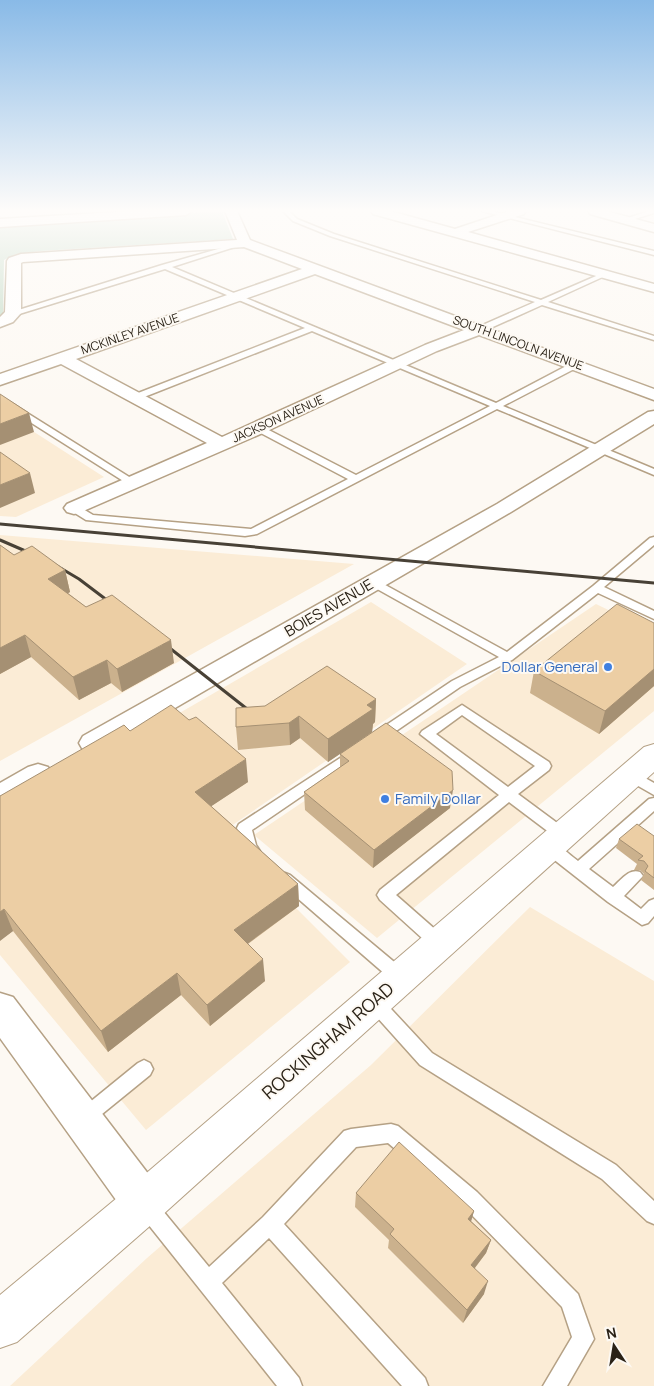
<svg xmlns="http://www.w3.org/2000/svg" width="654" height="1386" viewBox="0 0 654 1386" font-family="Manrope,sans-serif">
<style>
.built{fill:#fbecd6}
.green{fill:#bed8c2}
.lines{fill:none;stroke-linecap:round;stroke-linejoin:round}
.service-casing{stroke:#b5a185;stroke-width:3}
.minor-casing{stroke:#b5a185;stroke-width:3}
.tertiary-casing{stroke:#b5a185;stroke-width:2}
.service{fill:#fff;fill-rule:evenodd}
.minor{fill:#fff;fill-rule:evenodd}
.tertiary{fill:#fff;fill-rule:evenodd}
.rail{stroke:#484136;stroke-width:3}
.wall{fill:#cbb18d}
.shaded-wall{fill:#a59073}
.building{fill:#eccea4;stroke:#a59073}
.shop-dot{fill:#3f7fe0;stroke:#fdf9f3;stroke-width:2}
.labels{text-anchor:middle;stroke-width:4;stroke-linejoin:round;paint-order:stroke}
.far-street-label{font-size:12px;fill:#2a2217;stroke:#fdf9f3}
.street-label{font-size:15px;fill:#2a2217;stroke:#fdf9f3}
.shop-label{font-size:15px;fill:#366cbe;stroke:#fdf9f3;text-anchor:end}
.near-street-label{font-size:18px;fill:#2a2217;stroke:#fdf9f3}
</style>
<rect width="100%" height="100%" fill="#fdf9f3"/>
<path class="built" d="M0 410 104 477 16 517 0 516Z
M0 535 354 564 0 761Z
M371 602 467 664 221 833 350 962 146 1130 0 955V817Z
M596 604 654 632V711L377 938 254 835Z
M530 907 654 981V1386H10L147 1258 371 1065Z"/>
<path class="green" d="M222 211 233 239 41 251 16 254 4 260 3 318 0 319V226Z"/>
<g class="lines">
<defs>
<path id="service" d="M283 211H289L297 219 334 234 541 300 603 273H607V275L548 302 654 336V340L542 305 484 331H478V327L535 302 330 236 293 221Z
M482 211H491L654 251V255Z
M649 211H654V213L625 222 622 220Z
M239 243 244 244 172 267 496 403 572 363H578V367L503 406 654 469V475L497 409 257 534 245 536 86 520 70 510V506H78L93 515 251 529 348 479 255 430V426H261L356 475 490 406 312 331 139 399H133V395L305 328 165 269 16 315 9 313 162 265Z
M0 396 134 480 136 482 134 484H128L0 403Z
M654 537V545L604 587 654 611V619L598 593 512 660 460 687 383 740H373L371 737 373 734 452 681 499 657 370 585 369 583 370 581H378L507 652 593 586 650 538Z
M462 705 549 762 551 766 549 770 518 794 568 831 570 835 568 839 563 841 558 839 509 802 396 895 445 938 447 943 445 948 439 950 433 948 380 900 377 895 380 890 499 795 420 734 422 731ZM462 715 535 766 508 787 436 734Z
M354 749 359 751 361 754 359 757 252 830 256 845 260 851 258 855 253 857 244 852 237 828 239 824Z
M631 770 654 783V795L626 779 624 775 626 771Z
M654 798V811L589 869 613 887C621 880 629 868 640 872L643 876 624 896 641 909 649 901 654 899V916L648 923 642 925 608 902 543 851 541 847 543 843C555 839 568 854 578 861L649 799Z
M285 873 290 875 405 971 407 976 405 981 399 983 393 981 280 883 277 879 280 875Z
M373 993 379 996 432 1053 616 1165 654 1201V1224L647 1221 602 1179 420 1065 367 1006 365 1001 367 996Z
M144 1060 150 1063 153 1069 150 1075 91 1123 85 1126 79 1123 76 1117 79 1111 138 1063Z
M391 1124 398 1126 477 1192 578 1294 594 1339 567 1386H543L572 1337 562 1307 463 1206 388 1143 356 1147 284 1224 425 1378 428 1386H402L269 1238 222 1283 299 1378 302 1386H277L140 1214 137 1207 140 1200 147 1197 154 1200 209 1267 263 1217 344 1131 351 1129Z"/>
<path id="minor" d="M134 211H192L186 215 0 227V219Z
M225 211H237L250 240 479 325 487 326 488 328 654 389V400L479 335 437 351 265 432 81 512 74 514 67 512 64 508 67 504 207 443 61 364 0 385V374L302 269 244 247 23 262 21 263V313L13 322 0 327V317L5 312 7 261 9 258 21 254 237 240ZM315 274 464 330 425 345 222 437 76 359Z
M371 211H390L455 229 509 211H526L524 214 468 232 654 284V292L373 214Z
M588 211H606L654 224V232L590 214Z
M654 411V424L511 512 103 750 93 753 83 750 79 743 83 736 497 504 648 412Z
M38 764 48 767 52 775C45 789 15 802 0 807V783L28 767Z
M0 993 13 997 159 1188 165 1203 159 1218 144 1224 129 1218 0 1038Z"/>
<path id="tertiary" d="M654 744V772L159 1218 17 1342 0 1348V1295L129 1188 644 747Z"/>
</defs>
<use href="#service" class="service-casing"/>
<use href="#minor" class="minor-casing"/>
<use href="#tertiary" class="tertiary-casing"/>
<use href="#service" class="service"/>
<use href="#minor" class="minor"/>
<use href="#tertiary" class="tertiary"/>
<path class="rail" d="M0 524 654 583
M0 540 37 556
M52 563 79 579 116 607
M162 642 256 716"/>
</g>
<path class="wall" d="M0 545 14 555 65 570 70 592 68 593 86 607 174 663 122 692 111 683 79 700 31 657 0 674Z
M654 623V686L599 734 530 693 534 671Z
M376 699 375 722 373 724 372 732 450 808 373 868 305 810 304 792 340 767V754L328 762 300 738 290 745 238 750 236 727Z
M189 720 248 782 211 806 298 884 299 906 248 944 265 981 210 1026 181 995 108 1052 13 931 0 940V796L130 731Z
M654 836V890L641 880 644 874 640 870H634L637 864 616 848 619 839Z
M356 1193 474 1211 471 1221 491 1240 486 1253 475 1268 484 1294 463 1323 388 1248 389 1240 355 1207Z"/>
<path class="shaded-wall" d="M29 413 34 432 0 445V424Z
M30 473 35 493 0 508V485Z
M65 570 70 592 54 601 48 579Z
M25 635 31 657 0 674V648Z
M171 640 174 663 122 692 117 669Z
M107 660 111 683 79 700 73 677Z
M654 669V686L599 734 605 711Z
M376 699 375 722 373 724 372 732 328 762V739L367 705Z
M299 716 300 738 290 745 289 723Z
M246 759 248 782 198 815 195 792Z
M453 790 450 808 373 868 374 850Z
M298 884 299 906 236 952 234 930Z
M4 909 13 931 0 941V912Z
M263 959 265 981 210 1026 207 1005Z
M177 973 181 995 108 1052 101 1031Z
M474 1211 470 1225 468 1219Z
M491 1240 486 1253 467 1278 471 1265Z
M488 1281 484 1294 463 1323 467 1310Z"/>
<path class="building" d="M0 394 29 413 0 424Z
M0 452 30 473 0 485Z
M0 545 14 555 32 546 65 570 48 579 86 607 112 595 171 640 117 669 107 660 73 677 25 635 0 648Z
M617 604 654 623V669L605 711 534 671Z
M327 666 376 699 367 705 373 709 328 739 299 716 289 723 236 727V708L265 706Z
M171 705 189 720 196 717 246 759 195 792 298 884 234 930 263 959 207 1005 177 973 101 1031 4 909 0 912V796L124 725 130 731Z
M386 723 452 771 453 790 374 850 304 792 349 761 340 754Z
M637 824 654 836V878L645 871 648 866 644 861 638 860 643 856 619 839Z
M399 1142 474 1211 468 1219 491 1240 471 1265 488 1281 467 1310 390 1234 394 1229 356 1193Z"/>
<linearGradient id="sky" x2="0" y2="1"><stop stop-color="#89bae7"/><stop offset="0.52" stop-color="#fefcfa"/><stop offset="1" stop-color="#fefcfa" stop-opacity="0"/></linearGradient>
<rect width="654" height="405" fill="url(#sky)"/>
<g class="shop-dot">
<circle cx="608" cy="667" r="5"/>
<circle cx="385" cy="799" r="5"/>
</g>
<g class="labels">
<g class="far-street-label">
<text transform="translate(130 334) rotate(-19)" y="4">MCKINLEY AVENUE</text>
<text transform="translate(518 343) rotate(20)" y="4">SOUTH LINCOLN AVENUE</text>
<text transform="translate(278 419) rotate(-24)" y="4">JACKSON AVENUE</text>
</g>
<g class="street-label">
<text transform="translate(329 608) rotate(-30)" y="5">BOIES AVENUE</text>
</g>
<g class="shop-label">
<text x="598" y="672">Dollar General</text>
<text x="395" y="804" text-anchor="start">Family Dollar</text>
</g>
<g class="near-street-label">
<text transform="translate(328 1041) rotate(-41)" y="6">ROCKINGHAM ROAD</text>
</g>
</g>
<g transform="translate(614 1346) rotate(348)" stroke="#fdf9f3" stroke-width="4" paint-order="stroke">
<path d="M0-4L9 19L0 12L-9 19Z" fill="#2a2217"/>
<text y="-8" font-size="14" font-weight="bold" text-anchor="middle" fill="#2a2217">N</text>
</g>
</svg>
